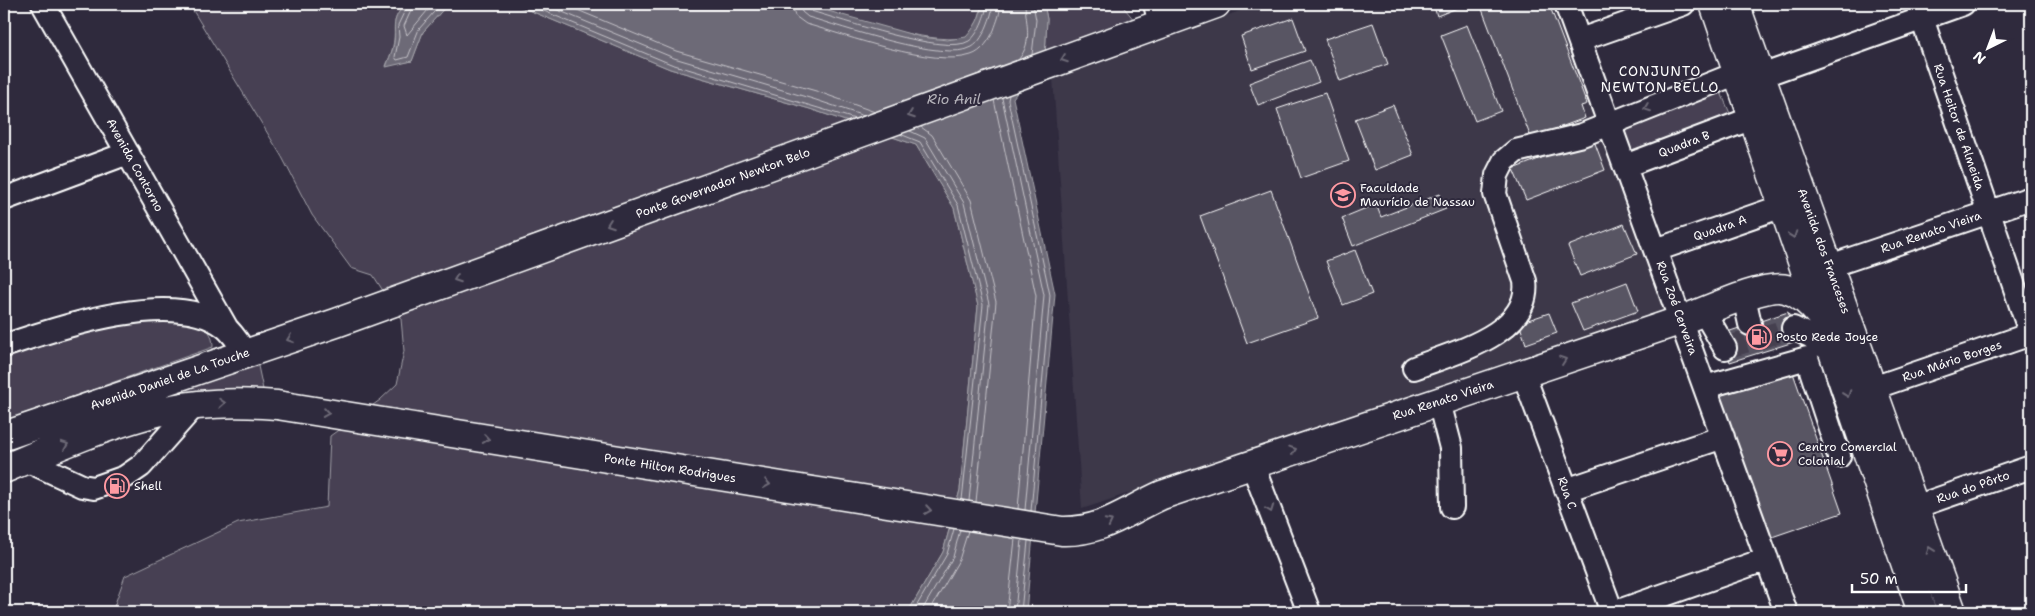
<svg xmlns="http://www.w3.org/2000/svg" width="2035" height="616" viewBox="0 0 2035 616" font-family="'Shantell Sans',sans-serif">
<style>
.built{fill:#3c3749}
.green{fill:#464152;stroke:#a2a0a8}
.water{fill:#6d6a77;stroke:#a7a6ad}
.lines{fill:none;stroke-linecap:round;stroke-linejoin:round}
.shore{stroke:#c5c3c9;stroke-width:1}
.building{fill:#595564;stroke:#fff}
.minor-tunnel{stroke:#443f50;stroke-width:22;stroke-dasharray:22 11;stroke-linecap:butt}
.minor-casing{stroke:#fff;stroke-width:26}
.major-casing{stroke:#fff;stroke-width:31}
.minor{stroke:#2f2a3d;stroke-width:22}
.major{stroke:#2f2a3d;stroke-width:28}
.oneway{stroke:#6d6a77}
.labels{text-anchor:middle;stroke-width:4;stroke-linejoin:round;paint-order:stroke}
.street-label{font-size:12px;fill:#fff;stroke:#2f2a3d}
.poi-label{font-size:12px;fill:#fff;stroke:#2f2a3d;text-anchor:start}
.neighbourhood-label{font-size:14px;letter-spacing:1px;fill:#fff;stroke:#2f2a3d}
.water-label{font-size:14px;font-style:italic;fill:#b6b4bb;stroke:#2f2a3d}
</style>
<rect width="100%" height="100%" fill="#2f2a3d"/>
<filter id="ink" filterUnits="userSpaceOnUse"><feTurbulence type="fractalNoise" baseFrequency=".02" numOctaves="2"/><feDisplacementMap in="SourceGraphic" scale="10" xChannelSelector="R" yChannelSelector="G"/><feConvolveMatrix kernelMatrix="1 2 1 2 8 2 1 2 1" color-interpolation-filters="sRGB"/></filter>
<g filter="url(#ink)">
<path class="built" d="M1259 4H1557L1667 312 1082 509 1053 78Z"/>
<path class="green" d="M189 4H405C389 23 397 26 393 46 392 53 388 60 386 66L412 61 423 32 448 4H514L670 69 810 109 916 145 954 208 978 306 960 490 943 552 908 612H112L125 576 238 523 327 507 330 436 380 400 397 384 404 351 401 319 373 275 351 268 312 215 282 157Z
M803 4H981C982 16 974 28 966 38 920 44 850 17 803 4Z
M1044 4H1121L1139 26 1045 57 1047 19Z
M1719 88 1732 118 1634 156 1622 125Z
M131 322C149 322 193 317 206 328 211 333 213 340 213 347L4 421V357L75 330Z
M258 366 264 394 4 463V451L179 390Z"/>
<path class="water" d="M405 4H448L423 32 412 61 386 67C388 61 391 54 393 48 398 27 388 24 405 4Z
M514 4H803L921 37 947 40 966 37C974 28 982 16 981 4H1044L1047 19 1045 57 1013 98 1055 294 1026 612H908L943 552 960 490 978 306 954 208 916 145 810 109 670 69Z"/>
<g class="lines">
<path class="shore" d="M408 4 398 25 399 37 395 57 397 60 408 57 419 29 441 4
M414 4 404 26 407 35 433 4
M527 4 671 64 855 119
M543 4 674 58 813 99 864 116
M563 4 676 51 816 91 875 112
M792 4 795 16 806 24C846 35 934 68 971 55 982 52 990 39 994 30 997 21 1001 13 1000 4
M800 4 802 12 808 17C840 26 945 63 972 47 979 43 984 33 987 26 990 18 993 12 992 4
M806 4 811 11C839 19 947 56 969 41 975 37 979 29 982 22 984 16 987 11 986 4
M1032 55 1036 20 1033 4
M1019 59C1033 41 1026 25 1025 4
M1009 95 1008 100 1050 295 1031 511
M1002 98 1044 295 1025 510
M994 100 1036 296 1018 509
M921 127 932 135 971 200 996 302 976 502
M910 131 925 138 964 203 989 304 969 501
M900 134 920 142 958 205 983 305 962 500
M913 612 947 554 954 529
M921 612 953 557 960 530
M929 612 959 560 968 531
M1007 612 1015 539
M1015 612 1022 540
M1021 612 1028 541"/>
</g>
<path class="building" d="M1433 4H1461L1462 6 1437 16Z
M1480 4H1549L1587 104 1581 106 1585 118 1531 138Z
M1293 18 1305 51 1252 69 1241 36Z
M1373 23 1388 64 1340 81 1325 39Z
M1467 25 1501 111 1475 121 1441 35Z
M1310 60 1319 82 1258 105 1249 83Z
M1325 93 1349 161 1301 178 1277 109Z
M1393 105 1413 155 1375 170 1355 119Z
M1593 138 1605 170 1526 200 1513 169Z
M1271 190 1318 318 1247 343 1200 216Z
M1440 194 1446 209 1353 246 1342 218 1376 204 1381 217Z
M1624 224 1637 254 1580 276 1568 246Z
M1355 250 1372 294 1343 305 1326 261Z
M1627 282 1638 311 1583 331 1571 303Z
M1788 312 1797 341 1730 362 1721 334Z
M1549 313 1557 333 1526 344 1519 323Z
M1792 370 1842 513 1769 538 1719 396Z"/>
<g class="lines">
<path class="minor-tunnel" d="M1725 348 1793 328"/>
<defs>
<path id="minor" d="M43 4 226 327
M1155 4 1160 24
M1566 4 1786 612
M1917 4 2031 335
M1580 40 1683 4
M1775 71 1963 4
M1625 166 1742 122
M4 199 128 153
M1656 250 1783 206
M1830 266 2031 198
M1744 297 1750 324
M1704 312 1725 348
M1793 328 1810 336 1833 353
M4 346C57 328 175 287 225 327 233 333 240 345 246 354
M1414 368C1452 353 1532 334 1525 281L1495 194 1497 175 1504 161 1516 151 1582 135 1725 78
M1523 373 1612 612
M1705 387 1807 358 1839 456
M1873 388 2031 334
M1439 402 1451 448 1452 507
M26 460 82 486 94 488 125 477 141 466 195 405
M1252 464 1309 612
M1566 490 1723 437
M1915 507 2031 467
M1616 612 1767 559"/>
<path id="major" d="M1714 4 1922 612
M1735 4 1952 612
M4 436 336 323 1216 4
M4 469C53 448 115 421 166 410 203 402 240 402 277 405L1062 531C1103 532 1126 511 1162 495L1682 320C1704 312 1765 283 1786 289 1800 293 1811 304 1820 315"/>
</defs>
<use href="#minor" class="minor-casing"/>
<use href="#major" class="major-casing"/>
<use href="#minor" class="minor"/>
<use href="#major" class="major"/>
</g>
<defs><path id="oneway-chevron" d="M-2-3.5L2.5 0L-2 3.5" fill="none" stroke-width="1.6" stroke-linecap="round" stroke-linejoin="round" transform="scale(1.25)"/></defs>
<g class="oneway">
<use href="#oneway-chevron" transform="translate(1064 59) rotate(160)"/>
<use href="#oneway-chevron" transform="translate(1647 108) rotate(159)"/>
<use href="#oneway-chevron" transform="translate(911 115) rotate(160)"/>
<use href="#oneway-chevron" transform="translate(610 224) rotate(160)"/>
<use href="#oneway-chevron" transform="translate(1793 235) rotate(71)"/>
<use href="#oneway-chevron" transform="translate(457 279) rotate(160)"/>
<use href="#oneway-chevron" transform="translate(290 339) rotate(161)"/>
<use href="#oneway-chevron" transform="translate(1563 360) rotate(-19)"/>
<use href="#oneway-chevron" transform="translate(1847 394) rotate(71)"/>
<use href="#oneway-chevron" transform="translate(222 403) rotate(-3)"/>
<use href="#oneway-chevron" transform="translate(326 413) rotate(9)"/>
<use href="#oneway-chevron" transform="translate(486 439) rotate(9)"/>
<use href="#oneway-chevron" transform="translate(65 445) rotate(-21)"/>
<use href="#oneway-chevron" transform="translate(1293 450) rotate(-18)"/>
<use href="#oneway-chevron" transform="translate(767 484) rotate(9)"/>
<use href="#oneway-chevron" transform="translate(1270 509) rotate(69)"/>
<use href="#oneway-chevron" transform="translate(928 510) rotate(9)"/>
<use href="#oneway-chevron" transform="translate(1109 522) rotate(-27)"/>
<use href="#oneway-chevron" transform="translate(1930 550) rotate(-109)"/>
</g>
</g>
<defs>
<symbol id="university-ring" viewBox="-11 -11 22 22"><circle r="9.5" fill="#2f2a3d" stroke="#ff9aa2" stroke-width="1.5"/><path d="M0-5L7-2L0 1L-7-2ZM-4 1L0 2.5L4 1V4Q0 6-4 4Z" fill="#ff9aa2"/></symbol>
<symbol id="fuel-ring" viewBox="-11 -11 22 22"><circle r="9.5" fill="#2f2a3d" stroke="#ff9aa2" stroke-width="1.5"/><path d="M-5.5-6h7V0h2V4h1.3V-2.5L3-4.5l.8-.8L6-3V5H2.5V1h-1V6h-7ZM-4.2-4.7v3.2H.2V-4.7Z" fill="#ff9aa2"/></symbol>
<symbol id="supermarket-ring" viewBox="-11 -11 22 22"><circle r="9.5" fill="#2f2a3d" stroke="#ff9aa2" stroke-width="1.5"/><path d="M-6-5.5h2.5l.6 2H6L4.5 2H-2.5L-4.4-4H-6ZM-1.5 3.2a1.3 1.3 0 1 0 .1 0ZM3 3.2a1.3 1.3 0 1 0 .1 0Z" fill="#ff9aa2"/></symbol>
</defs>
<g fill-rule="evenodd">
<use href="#university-ring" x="1329" y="181" width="28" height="28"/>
<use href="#fuel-ring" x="1745" y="323" width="28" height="28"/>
<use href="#supermarket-ring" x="1766" y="440" width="28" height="28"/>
<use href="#fuel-ring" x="103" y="472" width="28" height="28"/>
</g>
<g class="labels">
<g class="street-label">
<text transform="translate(1959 127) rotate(71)" y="4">Rua Heitor de Almeida</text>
<text transform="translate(1684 144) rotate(-21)" y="4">Quadra B</text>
<text transform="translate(135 165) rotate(61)" y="4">Avenida Contorno</text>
<text transform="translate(723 183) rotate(-20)" y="4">Ponte Governador Newton Belo</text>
<text transform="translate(1720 228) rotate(-19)" y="4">Quadra A</text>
<text transform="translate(1931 232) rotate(-19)" y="4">Rua Renato Vieira</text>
<text transform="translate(1824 251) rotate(70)" y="4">Avenida dos Franceses</text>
<text transform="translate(1677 308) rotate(70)" y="4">Rua Zoé Cerveira</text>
<text transform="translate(1952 361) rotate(-19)" y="4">Rua Mário Borges</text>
<text transform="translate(170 379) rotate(-19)" y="4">Avenida Daniel de La Touche</text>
<text transform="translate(1443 400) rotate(-18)" y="4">Rua Renato Vieira</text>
<text transform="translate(670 468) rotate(9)" y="4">Ponte Hilton Rodrigues</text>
<text transform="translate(1973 487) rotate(-19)" y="4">Rua do Pôrto</text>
<text transform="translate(1567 493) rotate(70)" y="4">Rua C</text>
</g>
<g class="poi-label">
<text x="1360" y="192">Faculdade<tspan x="1360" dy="14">Maurício de Nassau</tspan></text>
<text x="1776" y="341">Posto Rede Joyce</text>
<text x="1798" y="451">Centro Comercial<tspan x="1798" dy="14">Colonial</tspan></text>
<text x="134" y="490">Shell</text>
</g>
<g class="neighbourhood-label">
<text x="1660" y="76">CONJUNTO<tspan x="1660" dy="16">NEWTON BELLO</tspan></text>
</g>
<g class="water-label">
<text x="954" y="104">Rio Anil</text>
</g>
</g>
<rect width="2035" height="616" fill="none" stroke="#2f2a3d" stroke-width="20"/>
<rect x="10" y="10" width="2015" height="596" fill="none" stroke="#fff" stroke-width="2" filter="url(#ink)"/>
<g transform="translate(1988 48) rotate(222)" stroke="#2f2a3d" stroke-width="4" paint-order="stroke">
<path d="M0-4L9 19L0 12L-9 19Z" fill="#ffffff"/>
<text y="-8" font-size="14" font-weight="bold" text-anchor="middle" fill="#ffffff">N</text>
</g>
<path d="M1852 584v8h114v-8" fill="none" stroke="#ffffff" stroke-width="2.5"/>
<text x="1860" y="584" font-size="15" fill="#ffffff" stroke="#2f2a3d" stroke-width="4" paint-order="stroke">50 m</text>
</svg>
